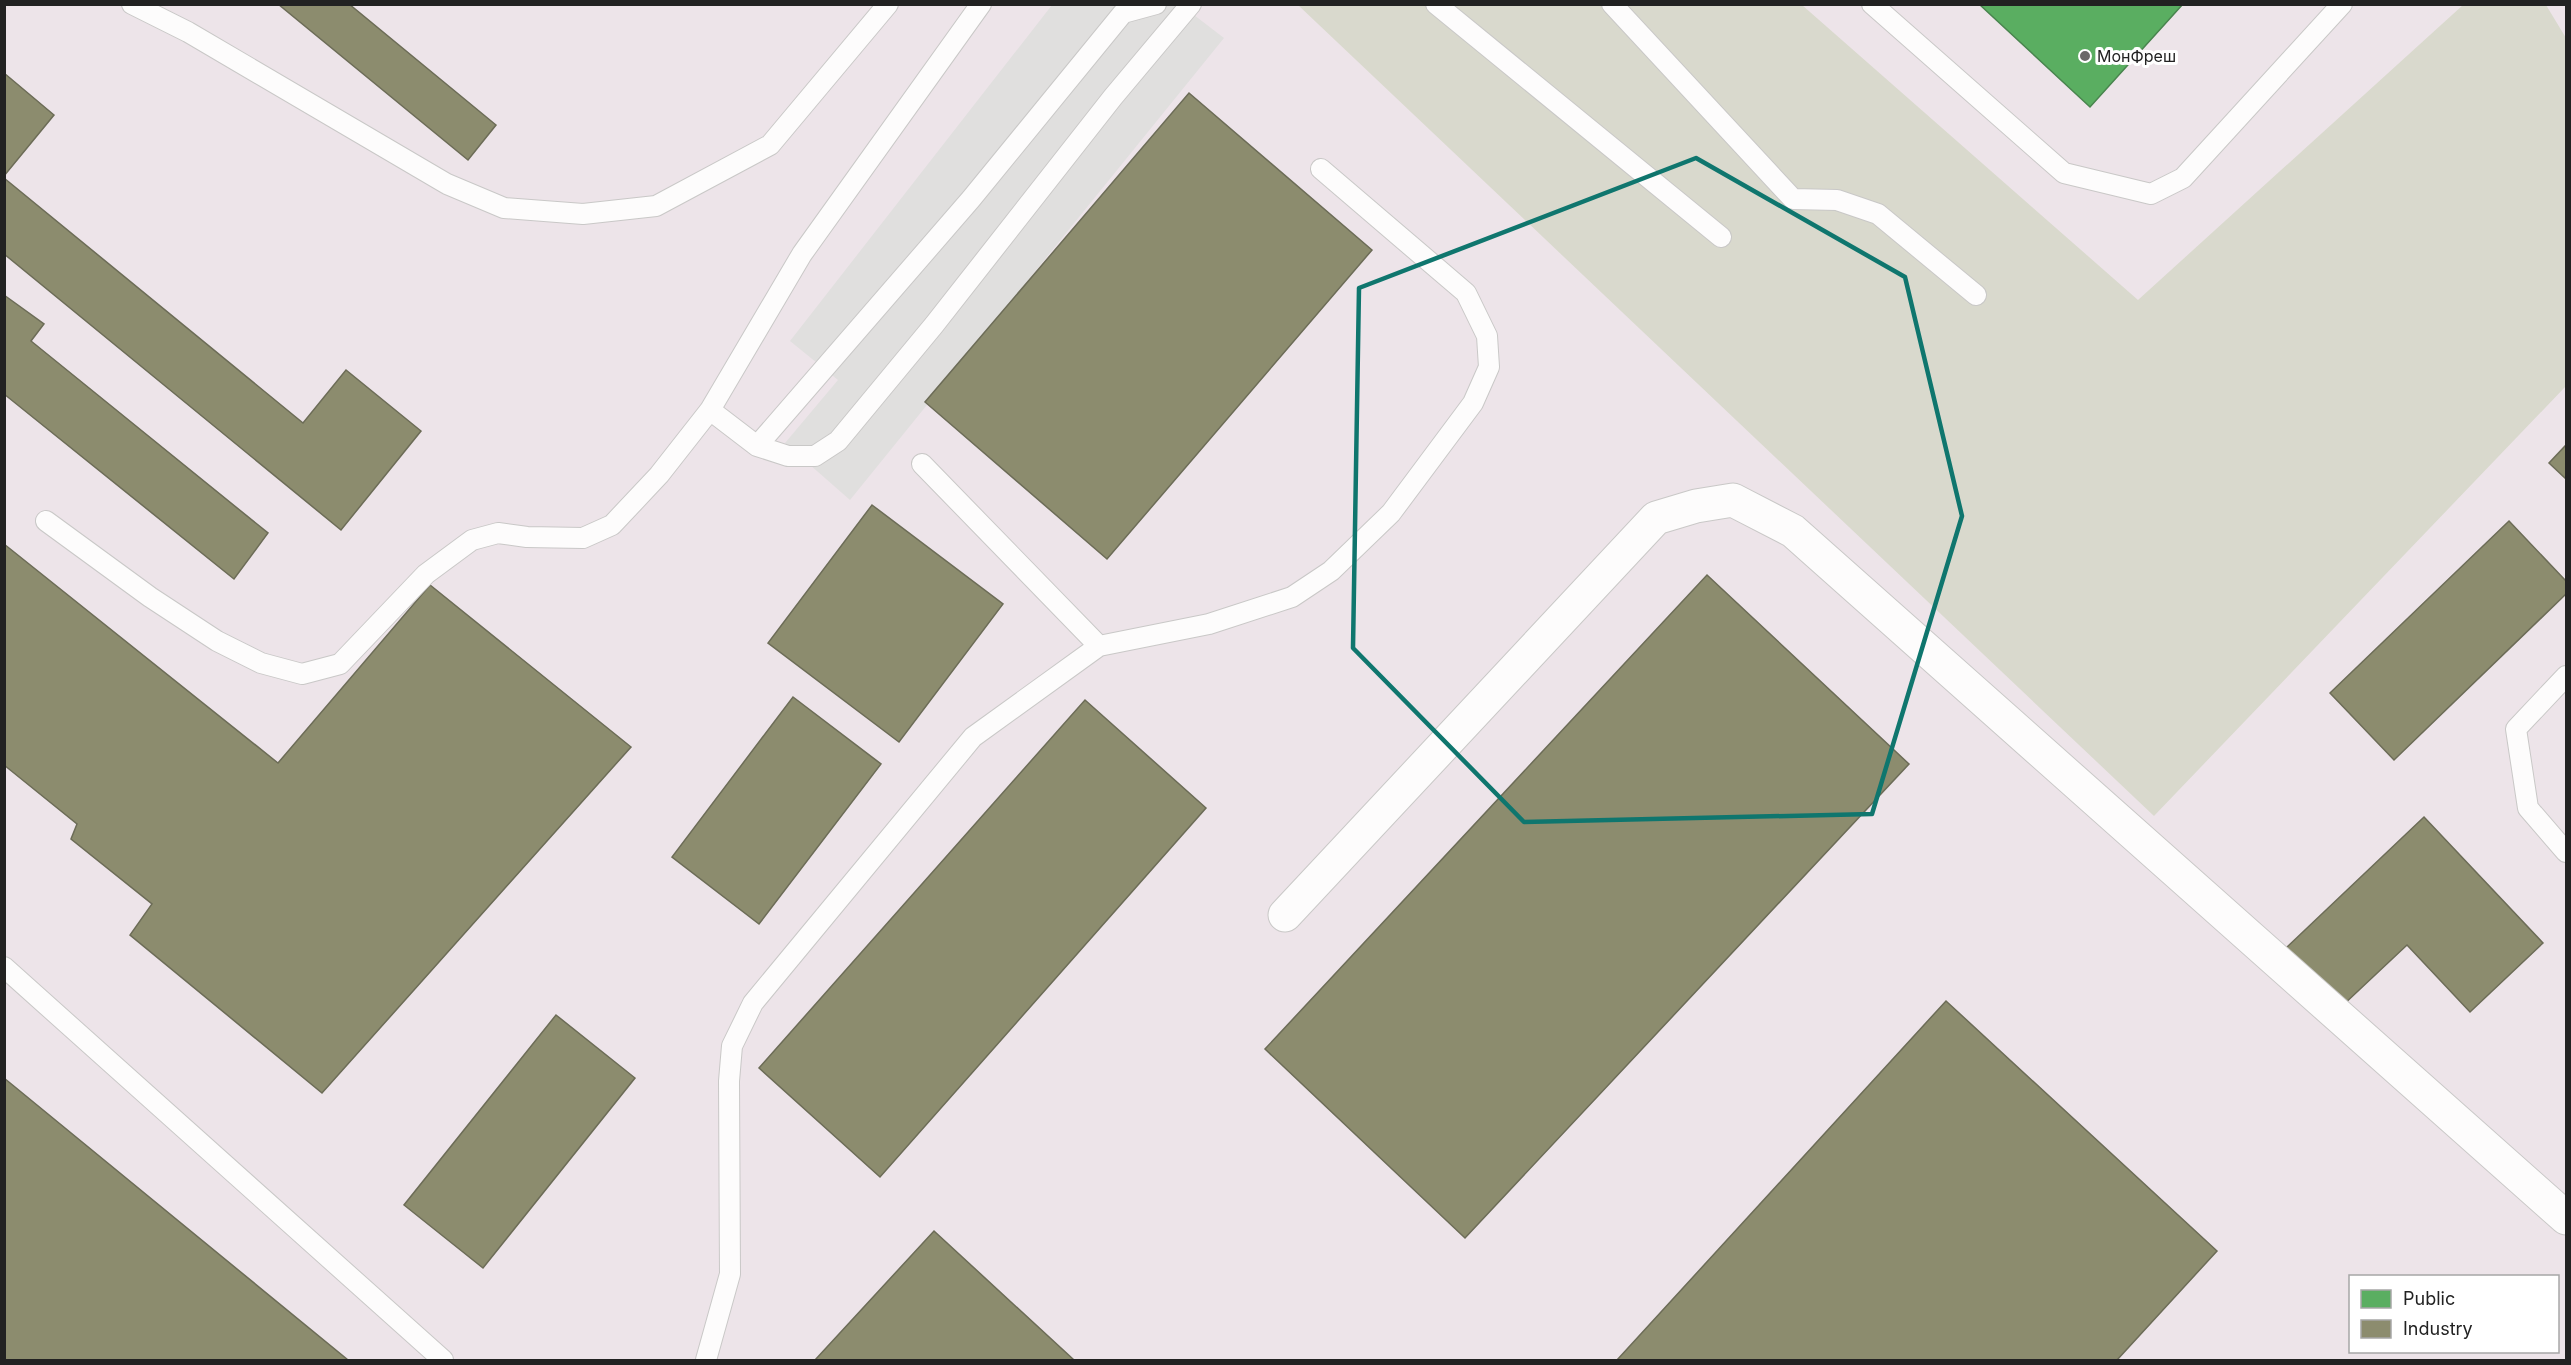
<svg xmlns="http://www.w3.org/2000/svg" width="2571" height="1365" viewBox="0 0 2571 1365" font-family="Inter,sans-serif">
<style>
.industrial{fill:#ede4e9;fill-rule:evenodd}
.construction{fill:#d9d9cd}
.parking{fill:#e0dfde}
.public{fill:#5aae61;stroke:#49844e;stroke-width:1.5}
.industry{fill:#8c8c6e;stroke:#6c6c57;stroke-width:1.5}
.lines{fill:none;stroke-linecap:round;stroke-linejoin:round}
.lane-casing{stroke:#c9c8c7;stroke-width:22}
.street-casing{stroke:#c9c8c7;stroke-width:35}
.lane{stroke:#fdfcfc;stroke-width:20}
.street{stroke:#fdfcfc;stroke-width:33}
.marked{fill:none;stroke:#0f766e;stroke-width:4.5;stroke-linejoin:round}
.poi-dot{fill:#6a6968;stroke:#fff;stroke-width:2}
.labels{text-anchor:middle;stroke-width:6;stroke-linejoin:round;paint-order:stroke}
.poi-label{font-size:16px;fill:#222;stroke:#fff;text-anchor:start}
</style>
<rect width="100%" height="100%" fill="#f0eeeb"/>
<path class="industrial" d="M5 5H2566V1360H5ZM2350 1276H2558V1352H2350Z"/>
<path class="construction" d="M1298 5H1802L2138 300 2463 5H2546L2566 38V386L2154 816Z"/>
<path class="parking" d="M1052 5H1181L1224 38 850 500 785 443 838 380 790 341Z"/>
<path class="public" d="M1979 4H2183L2090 107Z"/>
<path class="industry" d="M278 4H349L496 125 468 160Z
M4 73 54 115 4 176Z
M1189 93 1372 250 1107 559 925 402Z
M4 178 303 423 346 370 421 431 341 530 4 254Z
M4 295 44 324 31 341 268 533 234 579 4 394Z
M2566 445V479L2549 463Z
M872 505 1003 604 899 742 768 643Z
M2509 521 2566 581V594L2394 760 2330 693Z
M4 544 278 763 430 585 631 747 322 1093 130 935 152 904 71 839 77 824 4 765Z
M1707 575 1909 764 1465 1238 1265 1049Z
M793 697 881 764 759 924 672 857Z
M1085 700 1206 808 880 1177 759 1068Z
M2424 817 2543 943 2470 1012 2407 945 2341 1007 2286 948Z
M1946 1001 2217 1251 2117 1360H1617Z
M556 1015 635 1078 483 1268 404 1205Z
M4 1078 348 1360H4Z
M934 1231 1074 1360H815Z"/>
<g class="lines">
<defs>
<path id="lane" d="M132 4 188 32 447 184 504 208 583 214 656 206 770 145 888 4
M1436 4 1721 237
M1612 4 1793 199 1837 200 1878 214 1976 295
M1872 4 2064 173 2151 194 2183 178 2342 4
M710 410 757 446 788 456H815L838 441 934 325 1113 97 1191 4
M757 446 971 199 1123 13 1156 4
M922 464 1099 646
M46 521 150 597 217 641 261 663 302 674 340 664 426 574 472 540 498 533 527 537 583 538 612 525 659 475 710 410 802 254 981 4
M2566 676 2516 729 2528 808 2566 852
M4 967 443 1360
M706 1360 730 1274 729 1081 732 1046 753 1003 973 737 1099 646 1209 624 1292 597 1331 571 1391 513 1473 403 1489 367 1487 336 1466 293 1321 169"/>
<path id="street" d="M1285 915 1656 518 1696 506 1733 500 1793 531 2566 1218"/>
</defs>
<use href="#lane" class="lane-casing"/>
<use href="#street" class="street-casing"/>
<use href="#lane" class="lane"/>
<use href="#street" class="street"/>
</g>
<path class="marked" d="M1696 158 1905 277 1962 516 1872 814 1524 822 1353 648 1359 288Z"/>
<circle class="poi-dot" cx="2085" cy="56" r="6"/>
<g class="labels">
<g class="poi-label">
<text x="2097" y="62">МонФреш</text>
</g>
</g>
<rect width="2571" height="1365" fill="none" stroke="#222222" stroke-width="12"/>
<rect x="2349" y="1275" width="210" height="78" fill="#ffffff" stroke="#a7a7a7" stroke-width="1.5"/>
<rect x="2361" y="1290" width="30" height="18" fill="#5aae61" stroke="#a7a7a7" stroke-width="1.5"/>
<text x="2403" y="1305" font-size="18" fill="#222222">Public</text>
<rect x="2361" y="1320" width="30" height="18" fill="#8c8c6e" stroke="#a7a7a7" stroke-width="1.5"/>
<text x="2403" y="1335" font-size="18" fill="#222222">Industry</text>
</svg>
